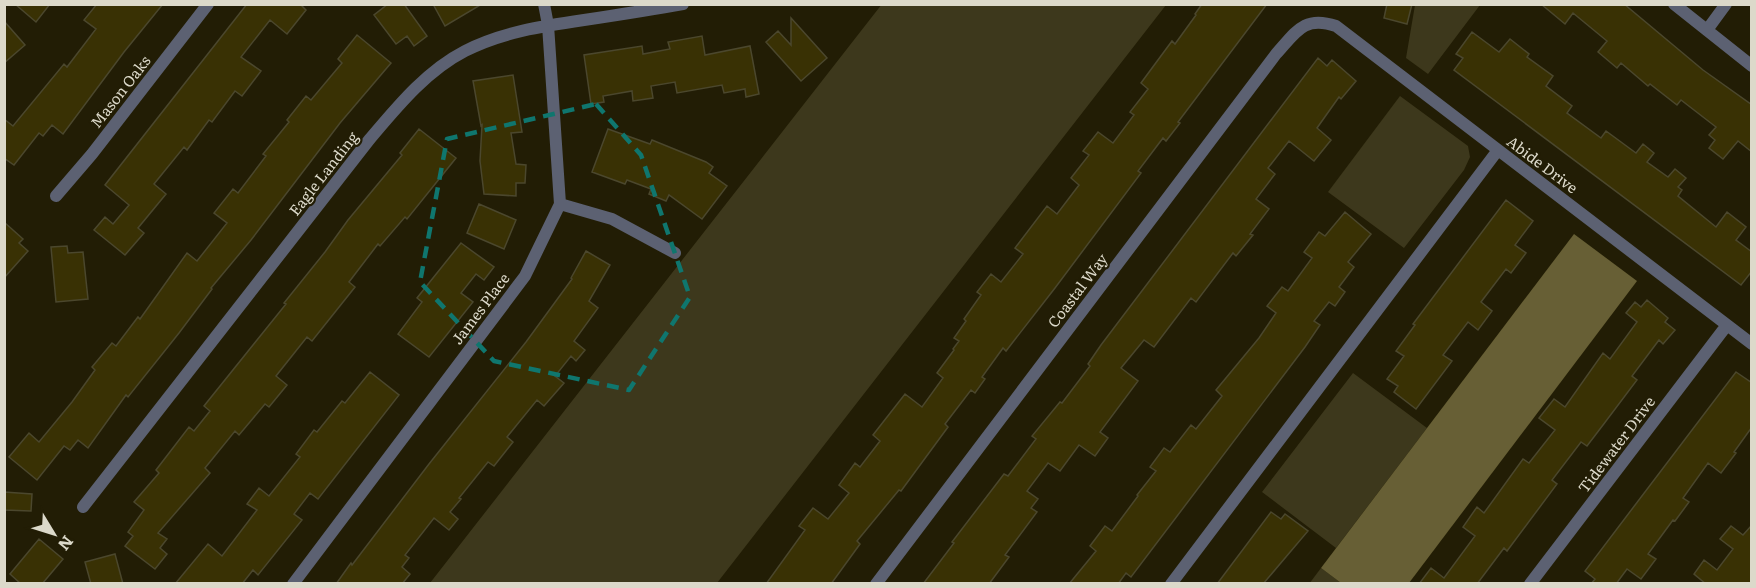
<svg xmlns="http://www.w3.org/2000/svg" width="1756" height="588" viewBox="0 0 1756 588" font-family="Literata,serif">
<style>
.green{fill:#3d381c}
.water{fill:#675f35}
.building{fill:#393104;stroke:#4b472d;stroke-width:1.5}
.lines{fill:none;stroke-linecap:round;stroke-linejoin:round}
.street{stroke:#5c6172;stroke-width:12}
.marked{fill:none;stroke:#0f766e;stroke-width:4.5;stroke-dasharray:12 8;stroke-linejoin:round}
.labels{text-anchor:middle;stroke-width:4.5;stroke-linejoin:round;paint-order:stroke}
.street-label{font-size:15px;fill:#dcd9ca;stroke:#221d05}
</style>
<rect width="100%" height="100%" fill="#221d05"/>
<path class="green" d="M882 4 1166 5 717 583H430Z
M1415 5H1480L1428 74 1406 58Z
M1400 96 1468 146 1470 157 1464 170 1404 248 1328 192Z
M1353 373 1427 428 1336 548 1262 492Z
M1321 568 1341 583 1309 584Z"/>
<path class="water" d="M1574 234 1637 281 1409 583H1341L1321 568Z"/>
<path class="building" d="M15 4H50L36 22Z
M97 4H163L124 52 63 134 52 125 43 136 39 133 14 165 4 158V119L13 126 64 64 67 67 96 29 84 20Z
M247 4H300L306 10 287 34 270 20 241 57 261 71 242 96 235 91 212 122 209 120 187 150 184 147 154 184 166 194 138 228 144 233 125 255 94 230 105 217 113 224 129 205 105 185Z
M388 4H404L427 36 414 46 407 36 396 44 374 15Z
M433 4H482L445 26Z
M1202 4H1267L1178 122 1180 123 1166 141 1163 138 1138 171 1141 173 1055 288 1006 351 1003 348 982 377 985 379 975 393 971 390 945 424 948 427 901 491 899 490 857 541 860 544 831 584H766L805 530 799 526 813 508 828 519 849 493 839 485 855 463 860 467 880 441 873 435 905 394 922 407 943 378 937 373 954 350 953 349 959 341 954 338 966 321 964 319 981 295 977 292 991 274 1001 282 1023 254 1015 248 1047 206 1057 214 1079 185 1071 178 1089 155 1083 151 1098 132 1113 143 1134 115 1130 112 1148 89 1141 83 1172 41 1175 44 1196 15 1195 14Z
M1387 4H1412L1407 24 1384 18Z
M1541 4H1624L1703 70 1752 105V152L1738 141 1723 159 1709 148 1715 140 1709 135 1716 127 1681 100 1677 105 1650 84 1648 86 1621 63 1617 68 1598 52 1607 41 1573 13 1565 24Z
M791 18 827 58 801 81 766 42 778 31 791 45Z
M4 21 25 45 4 63Z
M1472 32 1499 52 1510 39 1529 54 1527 57 1553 76 1546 86 1572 106 1567 113 1601 138 1606 131 1636 153 1643 144 1654 153 1647 162 1668 177 1675 169 1686 178 1678 187 1682 190 1678 196 1716 227 1727 212 1746 227 1736 240 1752 252V271L1741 285 1454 70 1463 58 1456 54Z
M357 35 391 63 340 123 251 240 211 288 212 289 179 333 128 397 126 395 88 448 78 440 70 450 64 446 37 480 9 457 29 433 39 442 72 402 95 370 92 367 112 343 116 346 138 317 140 319 187 253 197 261 227 223 214 213 233 189 238 193 266 156 263 154 289 122 287 120 306 96 311 100 342 63 338 59Z
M702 36 705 55 750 46 759 94 746 97 745 89 724 93 722 85 677 93 675 82 651 86 653 98 633 101 632 91 603 96 604 102 591 104 584 55 642 46 643 54 670 49 668 42Z
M1318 58 1327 66 1332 60 1356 81 1341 99 1339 97 1317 128 1331 140 1314 161 1289 141 1268 168 1275 174 1256 199 1269 209 1250 234 1253 235 1236 256 1233 253 1196 302 1191 298 1154 347 1144 340 1121 368 1138 381 1100 432 1108 438 1095 456 1079 445 1060 471 1048 463 1027 491 1038 499 1031 508 1037 512 1005 555 1009 557 989 584H923L954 543 952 542 1004 474 1008 476 1036 439 1032 436 1060 402 1062 403 1090 366 1088 364 1101 345Z
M513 75 522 132 511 133 516 164 526 165 525 183H516V196L484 194 480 161 482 125 481 126 473 81Z
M419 129 456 158 407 219 405 217 380 246 378 244 349 282 355 287 312 341 307 337 276 376 287 385 269 407 265 404 239 435 235 431 205 468 210 473 158 533 167 539 160 548 167 554 155 569 125 546 133 536 128 532 144 510 134 502 159 473 156 470 189 427 194 431 210 411 204 406 286 304 284 303 325 252 348 220 402 155 400 153Z
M608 129 650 144 652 140 706 162 713 167 709 173 727 186 702 219 669 195 666 201 649 194 651 189 627 180 625 184 592 172Z
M1506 200 1533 221 1515 245 1526 253 1511 273 1506 269 1481 302 1492 311 1478 330 1468 322 1443 355 1452 361 1416 409 1394 392 1398 386 1387 379 1404 356 1396 351 1415 325 1413 324Z
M479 204 516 220 504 249 467 233Z
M1345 212 1371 234 1348 262 1354 267 1339 287 1345 292 1335 306 1329 302 1314 321 1320 325 1305 347 1131 577 1126 573 1118 584H1069L1096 551 1090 546 1105 526 1112 531 1138 496 1137 495 1156 471 1150 467 1164 448 1170 452 1191 425 1196 429 1222 396 1216 390 1259 338 1276 313 1267 306 1282 287 1288 291 1312 258 1304 252 1319 232 1325 236Z
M4 222 23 239 19 243 28 251 4 278Z
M461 243 494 267 484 280 476 274 461 293 473 302 429 357 398 334 422 302 417 298Z
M67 246 68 253 83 252 88 299 56 302 51 247Z
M586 251 610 265 589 301 598 308 574 341 585 350 576 361 571 356 555 376 564 383 544 406 537 400 507 437 513 442 494 466 488 462 459 498 461 499 450 512 458 519 449 530 434 518 405 555 409 558 402 567 410 574 402 584H336L351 563 352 565 429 464 526 342 572 279 571 278Z
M1647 300 1668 318 1665 322 1675 330 1663 344 1659 340 1632 376 1637 380 1603 425 1587 446 1581 442 1552 480 1557 484 1507 551 1504 548 1477 584H1419L1431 568 1444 578 1475 536 1463 527 1477 507 1484 513 1523 459 1529 463 1555 430 1539 418 1554 399 1565 407 1603 353 1610 359 1637 322 1626 313 1635 302 1641 307Z
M370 372 399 395 318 499 310 493 294 514 302 520 258 575 253 570 242 584H175L208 544 222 556 257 510 247 504 259 488 269 496 300 457 296 454 314 430 317 432 342 401 345 403Z
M1736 372 1752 383V427L1734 452 1736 453 1721 473 1708 463 1683 498 1689 502 1675 521 1673 520 1648 554 1656 559 1641 579 1627 569 1616 584H1591L1595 579 1585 571Z
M4 492 32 494 31 511 4 510Z
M1271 512 1281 519 1285 514 1308 531 1263 584H1217Z
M1752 525V584H1706L1694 574 1704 560 1717 570 1733 549 1720 539 1731 526 1743 535Z
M39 539 63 559 42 584H21L10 574Z
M115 554 123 584H91L85 562Z"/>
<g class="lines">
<path class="street" d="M1674 4 1752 66
M1707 30 1726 4
M56 196 92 154 208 4
M560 204 612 219 675 253
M83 507 369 140C397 107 426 71 465 51 502 32 543 26 584 20 617 15 650 10 683 4
M293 584 525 276 560 204 548 25 544 4
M876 584 1276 54C1296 32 1304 15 1336 26L1752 344
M1171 584 1498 150
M1530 584 1727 325"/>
</g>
<path class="marked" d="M596 104 641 155 690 297 629 390 494 361 420 282 447 139Z"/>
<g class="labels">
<g class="street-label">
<text transform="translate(121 92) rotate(-52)" y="5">Mason Oaks</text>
<text transform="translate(1542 165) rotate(37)" y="5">Abide Drive</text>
<text transform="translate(324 174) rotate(-52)" y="5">Eagle Landing</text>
<text transform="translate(1078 291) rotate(-53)" y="5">Coastal Way</text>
<text transform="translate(481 309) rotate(-53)" y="5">James Place</text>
<text transform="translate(1617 445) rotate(-53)" y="5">Tidewater Drive</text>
</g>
</g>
<rect width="1756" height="588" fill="none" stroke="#dcd9ca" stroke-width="12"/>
<g transform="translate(54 534) rotate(128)" stroke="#221d05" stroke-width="4.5" paint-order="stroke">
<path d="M0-4.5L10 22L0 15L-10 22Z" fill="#dcd9ca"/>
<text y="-9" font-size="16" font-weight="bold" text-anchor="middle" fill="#dcd9ca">N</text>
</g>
</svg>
